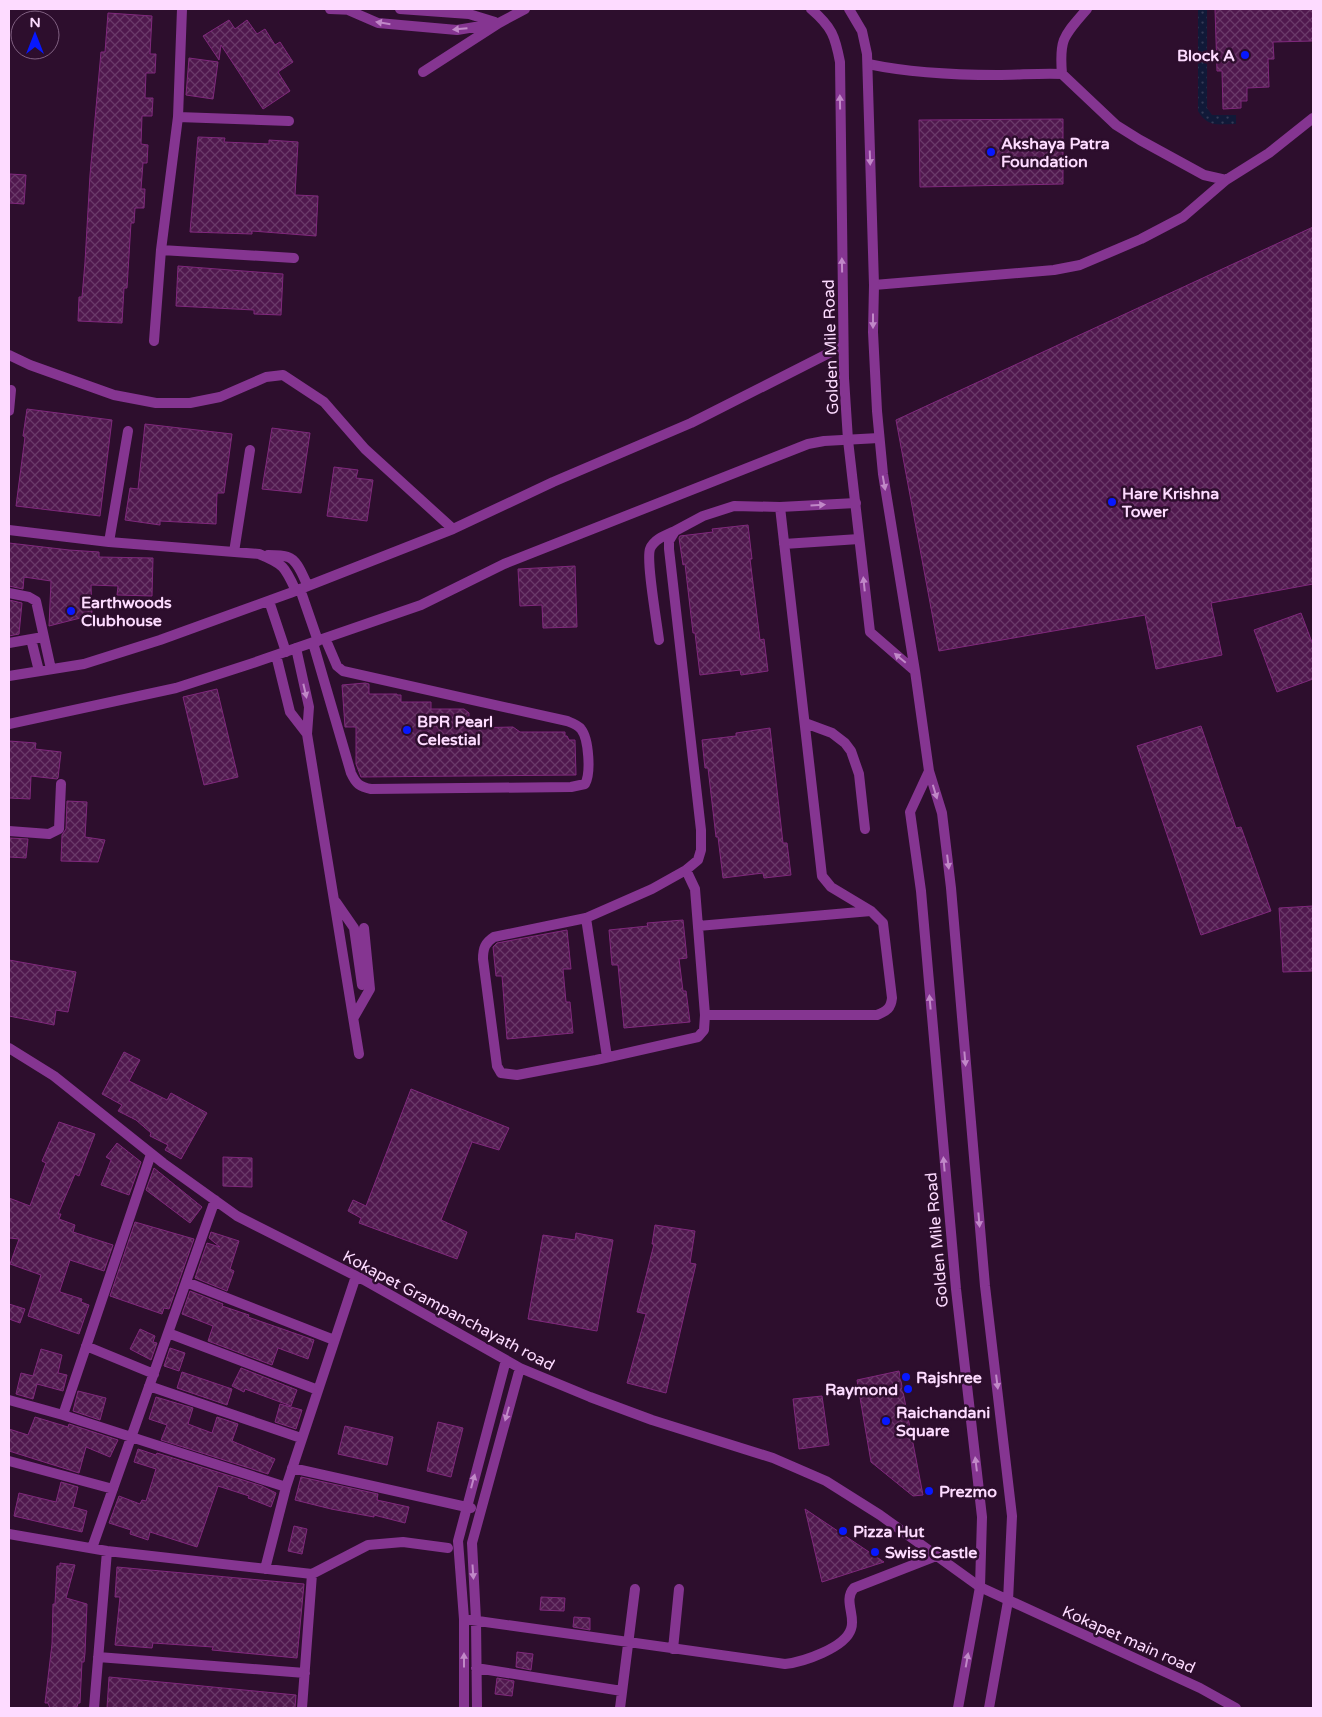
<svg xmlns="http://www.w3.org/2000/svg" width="1322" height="1717" viewBox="0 0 1322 1717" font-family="'Varela Round',sans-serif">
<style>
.grass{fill:url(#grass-dots)}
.building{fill:url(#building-cross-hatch);stroke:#7f287c}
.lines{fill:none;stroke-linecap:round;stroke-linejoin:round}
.minor{stroke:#853591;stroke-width:10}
.tertiary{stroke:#853591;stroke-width:10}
.oneway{fill:#c188c8}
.poi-dot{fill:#0718ff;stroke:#2d0e2d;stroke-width:2}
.labels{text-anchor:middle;stroke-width:5;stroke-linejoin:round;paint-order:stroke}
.poi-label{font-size:16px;font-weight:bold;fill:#fddbff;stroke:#2d0e2d;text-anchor:start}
.street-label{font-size:16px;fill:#fddbff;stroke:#2d0e2d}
</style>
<defs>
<pattern id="grass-dots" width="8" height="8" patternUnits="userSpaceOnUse" patternTransform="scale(1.25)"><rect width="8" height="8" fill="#111938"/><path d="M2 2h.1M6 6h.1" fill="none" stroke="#353a56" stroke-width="1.8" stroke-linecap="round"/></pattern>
<pattern id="building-cross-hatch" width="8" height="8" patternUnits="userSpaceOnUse" patternTransform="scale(1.25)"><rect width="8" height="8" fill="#50184e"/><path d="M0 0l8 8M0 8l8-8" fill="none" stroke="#6a3969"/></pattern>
</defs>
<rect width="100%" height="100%" fill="#2d0e2d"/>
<path class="grass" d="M1198 9H1207V108L1212 115H1236V124C1218 124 1208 128 1198 111Z"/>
<path class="building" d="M1215 9H1313V41L1273 42 1274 59H1268L1269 87 1247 88V101H1241V108L1223 109 1222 71H1217Z
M108 13 152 16 150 54H156L155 73H146L145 98H153L152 116H142L141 144 148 145 147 163H143L141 189H145L144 208H135L134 223H131L127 288H124L122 323 78 321 79 297H82L85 262 90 175 101 52H105Z
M229 20 235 29 247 20 257 34 265 29 275 45 280 42 293 62 278 72 290 91 263 109 221 45 219 60 203 36Z
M189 58 218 62 213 99 186 95Z
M1063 119V184L920 187 919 120Z
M198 137 225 138 224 142 269 144V140L298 142 295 195 318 196 316 236 252 231V234L190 232Z
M10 174 26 175 24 204 9 203Z
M1313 227V584L1211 603 1222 655 1156 669 1145 615 939 651 896 420Z
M178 266 283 274 281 315 254 314V310L176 306Z
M27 409 112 420 100 516 16 506 25 437 23 436Z
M145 424 232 434 224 493H217L216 524 160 521V525L125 520 130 488 138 489Z
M272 428 310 433 301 493 262 489Z
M334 467 358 470 356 478 373 480 367 521 327 516Z
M748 525 752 559H750L760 640 764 639 768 671 741 675 740 670 700 675 695 633H693L685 564 683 565 679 538 680 536 713 532 712 529Z
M9 543 69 550 99 552V557L153 558 152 596 117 595 118 586 91 585 92 615 49 626 51 581 24 577 23 589 9 586Z
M575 566 577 627 543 628 542 605 520 606 518 569Z
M9 600 22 603 19 634 9 636Z
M1301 613 1313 645V679L1277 692 1254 630Z
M365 683 369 684V694H397V695H401V702H431V709H464L469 713V728L513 727 520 732H565V736H567L569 740H575L576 775 361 777 356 764V727H345L342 685Z
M217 689 238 777 204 785 183 697Z
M1201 726 1236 828 1241 827 1271 911 1201 935 1137 746Z
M770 728 783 843H787L791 875 764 878 763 873 723 878 718 837H716L708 768H705L702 740 736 736V733Z
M9 741 36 743 35 749 61 752 58 778 57 779 31 776 30 799 9 798Z
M67 801 87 802 85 837 105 840 98 862 61 861 62 835 66 829Z
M9 838 28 839 26 858 9 857Z
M1313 906V971L1283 972 1279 908Z
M683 920 687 958 679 959 683 991H686L690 1022 624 1028 618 965H612L609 930 648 926 647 923Z
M567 930 571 969H563L566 1002H570L573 1033 507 1039 502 976H496L493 947 497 943Z
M9 960 76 972 68 1012 56 1010 54 1025 9 1016Z
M124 1052 140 1060 129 1081 167 1100 171 1093 207 1113 181 1159 165 1150 168 1145 150 1136 151 1133 136 1120 118 1111 122 1105 102 1094Z
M411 1089 509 1128 499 1150 472 1142 441 1220 467 1232 457 1259 359 1223 361 1218 348 1211 353 1200 366 1206Z
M59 1122 95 1134 79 1176 75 1174 58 1214H61L59 1219 75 1225 73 1232 113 1245 104 1271 70 1260 60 1290V1292L82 1299 81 1302 89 1305 79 1334 28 1316 41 1275 10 1264 19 1239 9 1238V1198L30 1206 46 1163 42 1161Z
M117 1143 141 1162 129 1195 101 1185 111 1160 106 1157Z
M223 1157 252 1158V1187L223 1186Z
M154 1168 202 1207 190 1223 146 1190Z
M135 1222 194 1239 169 1309 164 1308 162 1314 110 1296Z
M655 1225 695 1231 690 1263 696 1264 666 1393 627 1383 646 1314 637 1312 654 1244H652Z
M211 1232 239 1241 230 1269 234 1271 227 1291 195 1278 207 1243 220 1247 209 1238Z
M576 1233 613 1240 597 1331 528 1319 543 1235 575 1240Z
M190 1291 223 1304 222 1306 249 1315 248 1317 314 1340 308 1359 278 1348 272 1365 208 1341 213 1326 182 1314Z
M9 1304 25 1309 20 1323 9 1319Z
M140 1329 155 1336 153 1342 157 1343 151 1360 130 1349Z
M170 1348 185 1353 179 1371 164 1366Z
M41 1349 62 1355 58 1373 67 1375 63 1391 37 1384 33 1399 16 1394 21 1373 33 1376Z
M241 1368 297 1390 291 1406 245 1389 244 1392 232 1386Z
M899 1371 923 1495 913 1496 871 1462 857 1380Z
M182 1372 232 1389 227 1405 177 1388Z
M78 1391 106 1398 100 1420 73 1411Z
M822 1396 829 1445 799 1449 793 1399Z
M156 1397 193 1408 188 1424 212 1433 217 1417 238 1424 232 1441 275 1459 268 1474 161 1440 167 1425 149 1419Z
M280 1404 302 1410 296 1429 275 1422Z
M35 1417 68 1427 69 1424 118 1440 110 1457 86 1447 79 1473 9 1451V1429L28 1435Z
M438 1422 463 1428 451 1477 427 1471Z
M345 1426 393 1437 387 1465 338 1454Z
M138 1449 156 1455 157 1453 262 1486 276 1493 271 1507 248 1498 249 1496 218 1486 197 1547 150 1532 148 1540 130 1534 131 1530 109 1523 119 1496 140 1504 142 1500 146 1501 156 1469 134 1462Z
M301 1477 378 1494 377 1500 409 1507 405 1523 374 1515V1517L331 1509 295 1500Z
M61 1482 78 1487 73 1507 87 1511 82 1532 14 1516 19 1493 56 1502Z
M805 1509 884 1562 822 1582Z
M294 1526 307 1529 302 1554 288 1551Z
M60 1563 75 1565 66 1598 87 1604 85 1653 84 1662H82L80 1703H78L77 1707H73V1708H50L48 1703H45L52 1644 53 1604H55L57 1566H60Z
M117 1567 304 1584 297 1658 212 1650 213 1647 153 1643 152 1648 115 1645 120 1597H115Z
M541 1597 565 1598 564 1611 540 1610Z
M574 1617 590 1618V1630L573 1627Z
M517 1652 533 1654 531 1670 516 1667Z
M109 1677 296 1695 295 1708H107Z
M497 1678 514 1681 512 1696 495 1694Z"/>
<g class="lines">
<path class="minor" d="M330 9 354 10
M400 9 469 14 495 22
M348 10 378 23 457 30 499 23
M868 64C911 73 953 75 997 75 1019 75 1040 73 1062 74L1116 125 1140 140 1204 175 1226 180
M423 72 499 23 525 9
M1062 74C1059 38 1064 36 1087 9
M178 117 289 121
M161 250 294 258
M874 285 1054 270 1080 265 1141 239 1183 217 1226 180 1269 153 1313 118
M154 341 161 250 178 117 182 9
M9 355 30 365 114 395 156 403H190L220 397 266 377 283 375 324 402 365 449 453 529
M9 411 11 390
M9 530 109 542 259 554C284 564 285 567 296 591
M109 542 128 431
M784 544 859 539
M234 552 250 450
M268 555C274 555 282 555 288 557 298 560 303 577 308 586
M300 589 318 641
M9 593 29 597 36 601 51 669
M269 601 286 652
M31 639 39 671
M659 640C657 623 646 561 650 549 654 539 666 535 675 531
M9 643 43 637
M313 643 351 773C356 784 360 787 371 789L571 787 585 784C591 774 589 739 581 729 578 725 572 723 567 721L343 671 337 666 325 638
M296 648 309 707 307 734 359 1054
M276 655 290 712 307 734
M9 676 84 664 160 640 290 593 453 529 553 482 691 423 843 346
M805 723 832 733 845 743 851 751 859 774 865 829
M9 724 176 688 250 664 421 605 504 564 808 444 824 441 879 438
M9 831 49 834 59 829 61 784
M686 870 695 889 705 1015 704 1030 698 1037 596 1060 517 1075 501 1073 497 1066 483 959C483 948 485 943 494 937L586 918 652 889 686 870 698 860 701 850V830L669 549V541L675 531 703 516 734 506 780 507 856 503
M336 902 354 928 362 985
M586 918 607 1057
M698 926 871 911
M705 1015H877C887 1011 891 1008 892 998L883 923 871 911 831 887 822 876 780 507
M354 1017 370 989 364 928
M9 1048 54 1076 163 1163 237 1216 364 1280 520 1368 590 1397 652 1420 773 1458 826 1481 880 1515 980 1587
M186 1282 334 1340
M168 1333 318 1390
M86 1346 154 1374
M149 1386 301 1438
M9 1400 63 1415 286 1487
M63 1415 151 1154
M9 1461 113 1489
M292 1468 471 1508
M9 1534 107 1551 312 1574 368 1545 403 1542 448 1548
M92 1548 215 1200
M265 1569 286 1487 356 1276
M464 1619 785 1664C803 1662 845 1648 851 1629 856 1616 843 1600 854 1588L936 1556
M673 1649 679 1589
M98 1657 305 1673
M476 1668 622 1691
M94 1708 107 1551
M302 1708 312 1574
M464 1708V1619L458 1541 506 1360
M477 1708 476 1620 472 1543 520 1368
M620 1708 635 1589"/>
<path class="tertiary" d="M811 9C832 27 835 36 840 62L844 378 848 440 870 632 915 671 883 474 877 411 873 332 874 285 867 54 862 31 849 9
M915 671 929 771 942 813 951 888 985 1286 1012 1516 1008 1601 989 1708
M929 771 910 812 921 891 956 1289 982 1517 980 1587 958 1708
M980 1587 1200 1688 1236 1708"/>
</g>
<defs><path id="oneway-solid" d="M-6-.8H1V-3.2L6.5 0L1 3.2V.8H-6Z" transform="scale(1.25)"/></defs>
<g class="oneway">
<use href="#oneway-solid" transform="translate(383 23) rotate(-171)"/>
<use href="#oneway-solid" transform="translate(460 29) rotate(175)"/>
<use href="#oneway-solid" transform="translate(840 102) rotate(-91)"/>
<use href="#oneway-solid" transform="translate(870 158) rotate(88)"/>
<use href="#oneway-solid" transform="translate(842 265) rotate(-91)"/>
<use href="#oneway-solid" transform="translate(873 321) rotate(90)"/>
<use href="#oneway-solid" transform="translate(884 483) rotate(80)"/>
<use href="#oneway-solid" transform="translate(818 505) rotate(-3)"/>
<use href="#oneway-solid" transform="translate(864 584) rotate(-96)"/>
<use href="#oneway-solid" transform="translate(900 658) rotate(-140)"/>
<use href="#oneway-solid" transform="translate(305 691) rotate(77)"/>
<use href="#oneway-solid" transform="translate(935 792) rotate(73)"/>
<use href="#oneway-solid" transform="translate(948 862) rotate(83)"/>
<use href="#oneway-solid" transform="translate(930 1002) rotate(-95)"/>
<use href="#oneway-solid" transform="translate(965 1059) rotate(85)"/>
<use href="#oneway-solid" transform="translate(944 1164) rotate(-95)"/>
<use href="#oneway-solid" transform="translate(979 1220) rotate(85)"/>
<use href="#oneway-solid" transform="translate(997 1382) rotate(83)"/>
<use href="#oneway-solid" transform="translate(507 1414) rotate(106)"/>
<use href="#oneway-solid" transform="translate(976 1464) rotate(-97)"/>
<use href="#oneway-solid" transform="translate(473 1481) rotate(-75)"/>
<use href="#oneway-solid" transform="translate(473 1572) rotate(86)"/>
<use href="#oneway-solid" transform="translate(464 1660) rotate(-90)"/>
<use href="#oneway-solid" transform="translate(967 1660) rotate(-80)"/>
</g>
<g class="poi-dot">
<circle cx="1245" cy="55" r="5"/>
<circle cx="991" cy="152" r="5"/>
<circle cx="1112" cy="502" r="5"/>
<circle cx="71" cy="611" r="5"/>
<circle cx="407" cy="730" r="5"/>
<circle cx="906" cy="1377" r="5"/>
<circle cx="908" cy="1389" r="5"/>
<circle cx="886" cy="1421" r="5"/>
<circle cx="929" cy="1491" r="5"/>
<circle cx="843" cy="1531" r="5"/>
<circle cx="875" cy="1552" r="5"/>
</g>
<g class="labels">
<g class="poi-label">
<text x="1235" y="61" text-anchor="end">Block A</text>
<text x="1001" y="149">Akshaya Patra<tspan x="1001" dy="18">Foundation</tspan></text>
<text x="1122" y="499">Hare Krishna<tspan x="1122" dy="18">Tower</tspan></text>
<text x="81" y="608">Earthwoods<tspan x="81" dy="18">Clubhouse</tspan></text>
<text x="417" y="727">BPR Pearl<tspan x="417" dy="18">Celestial</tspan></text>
<text x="916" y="1383">Rajshree</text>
<text x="898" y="1395" text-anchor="end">Raymond</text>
<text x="896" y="1418">Raichandani<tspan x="896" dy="18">Square</tspan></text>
<text x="939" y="1497">Prezmo</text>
<text x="853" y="1537">Pizza Hut</text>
<text x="885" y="1558">Swiss Castle</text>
</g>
<g class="street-label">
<text transform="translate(830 347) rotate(-92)" y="6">Golden Mile Road</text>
<text transform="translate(936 1240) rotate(-95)" y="6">Golden Mile Road</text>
<text transform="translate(449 1310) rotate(28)" y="6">Kokapet Grampanchayath road</text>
<text transform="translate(1129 1639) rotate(24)" y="6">Kokapet main road</text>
</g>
</g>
<rect width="1322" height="1717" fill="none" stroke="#fddbff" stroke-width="20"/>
<g transform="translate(35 35)"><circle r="24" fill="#2d0e2d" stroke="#806081"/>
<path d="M0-4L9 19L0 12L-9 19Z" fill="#0718ff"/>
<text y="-8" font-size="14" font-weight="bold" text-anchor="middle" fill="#fddbff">N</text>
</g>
</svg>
